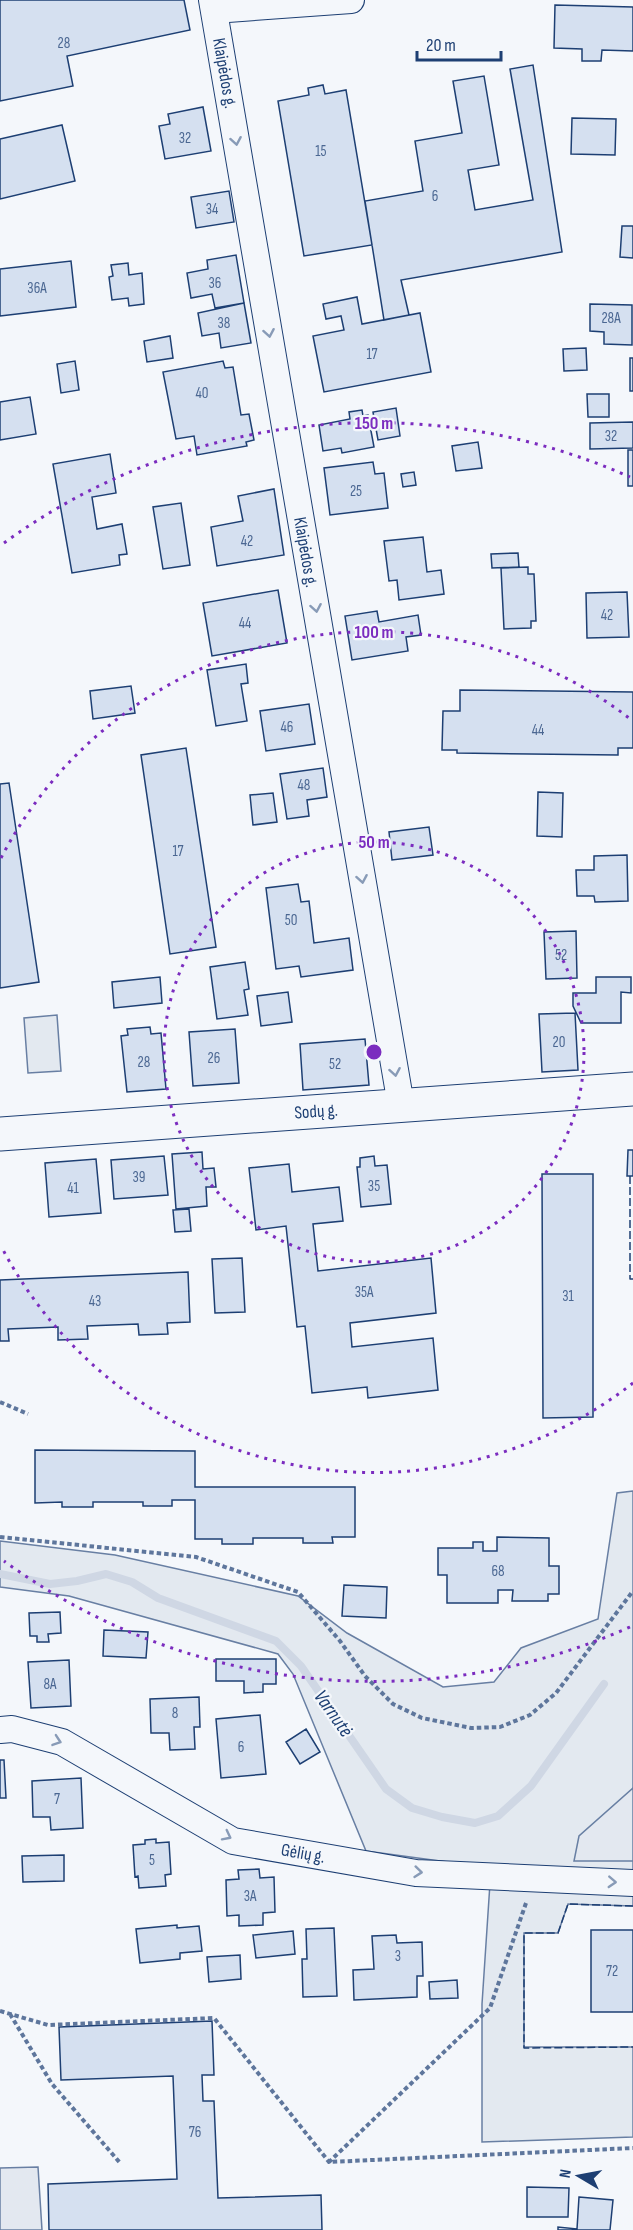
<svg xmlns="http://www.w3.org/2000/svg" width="633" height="2230" viewBox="0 0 633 2230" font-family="'Sofia Sans Condensed',sans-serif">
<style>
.green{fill:#e3e9f0;stroke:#687fa3;stroke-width:1.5}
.parking{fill:#e3e8f0;stroke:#687fa3;stroke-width:1.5}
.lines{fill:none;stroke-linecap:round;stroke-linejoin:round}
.stream{stroke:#cfd7e4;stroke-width:8}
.building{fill:#d5e0f0;stroke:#1d3f73;stroke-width:1.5}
.minor-casing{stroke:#1d3f73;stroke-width:28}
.secondary-casing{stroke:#1d3f73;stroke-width:35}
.path{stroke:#5e769c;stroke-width:4;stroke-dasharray:4.5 3;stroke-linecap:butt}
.minor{stroke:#f4f7fb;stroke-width:26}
.secondary{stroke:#f4f7fb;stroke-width:33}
.fence{stroke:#1d3f73;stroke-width:1.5;stroke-dasharray:8 3;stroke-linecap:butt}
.oneway{stroke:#889bb7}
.ring{fill:none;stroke:#7b2cbf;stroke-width:3;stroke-dasharray:3 6}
.labels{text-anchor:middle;stroke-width:4.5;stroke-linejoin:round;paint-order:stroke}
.number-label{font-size:15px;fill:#4b6792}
.street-label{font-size:18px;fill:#1d3f73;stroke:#f4f7fb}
.water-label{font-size:20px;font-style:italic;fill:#1d3f73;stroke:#f4f7fb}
.centre{fill:#7b2cbf;stroke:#f4f7fb;stroke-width:3}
.ring-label{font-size:18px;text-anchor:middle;font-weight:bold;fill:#7b2cbf;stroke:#f4f7fb;stroke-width:4.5;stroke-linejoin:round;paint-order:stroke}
</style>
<rect width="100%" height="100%" fill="#f4f7fb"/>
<path class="green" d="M57 1015 61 1071 28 1073 24 1018Z
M633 1491V1906L568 1904 558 1933H524V2047H633V2137L482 2142V2004L491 1868 366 1851 293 1674 278 1654 69 1596 0 1587V1541L115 1555 298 1596 347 1633 443 1687 494 1682 521 1648 598 1619 617 1493Z"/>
<path class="parking" d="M633 1788V1861H574L579 1836Z
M38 2167 42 2230H0V2168Z"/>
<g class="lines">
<path class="stream" d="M0 1574 50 1584 77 1581 106 1574 132 1582 158 1598 276 1641 301 1666 386 1789 412 1808 442 1817 475 1823 498 1816 531 1786 604 1684"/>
</g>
<path class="building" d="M0 0H184L190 30 67 56 73 86 0 101Z
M555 5 633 7V51L602 50 601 61H582V49L554 48Z
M533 65 562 252 401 280 409 315 384 320 365 201 423 191 415 141 462 133 453 81 484 76 499 165 468 170 475 210 533 200 510 69Z
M323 85 325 94 346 90 372 245 304 256 278 101 309 95 308 88Z
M203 107 211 151 165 159 159 126 170 124 168 114Z
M572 118 616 119 615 155 571 154Z
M62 125 75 181 0 199V139Z
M229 191 234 222 196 228 191 197Z
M622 226H633V258L620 257Z
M236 255 244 303 215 308 212 294 191 298 187 273 208 269 207 260Z
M71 261 76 307 0 316V269Z
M128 263 129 275 142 273 144 304 129 306 128 298 112 300 109 277 113 276 111 265Z
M357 297 362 324 420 313 431 372 324 392 313 336 344 330 341 316 326 319 323 304Z
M244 303 251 343 221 348 219 333 202 336 198 313Z
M590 304 632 305V345L604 344V332L590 331Z
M170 336 173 358 147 362 144 341Z
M586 348 587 370 564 371 563 349Z
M630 358H633V391H630Z
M75 361 79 390 61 393 57 364Z
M223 361 225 368 233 367 241 415 249 414 254 440 246 442 247 446 197 455 194 436 176 439 163 372Z
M587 394H609V417H588Z
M30 397 36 434 0 440V402Z
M396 408 400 436 378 440 373 412Z
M362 410 363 416 368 415 374 447 342 453 341 448 323 451 319 425 350 419 349 412Z
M633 422V448L590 449V423Z
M478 442 482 468 456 471 452 446Z
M628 450H633V486H628Z
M110 454 116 493 92 497 97 529 122 524 127 554 119 555 120 565 72 573 53 464Z
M373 462 375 474 384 473 388 508 330 515 324 468Z
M414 472 416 485 403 487 401 474Z
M274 489 284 555 217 566 211 527 243 521 238 496Z
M181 503 190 565 163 569 153 507Z
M423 537 427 572 441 570 444 594 399 600 397 580 389 581 384 541Z
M518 553 519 567 492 568 491 554Z
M528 567V574H534L536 621H531V628L504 629 501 568Z
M278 590 287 643 212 656 203 603Z
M627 592 629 637 587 638 586 593Z
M377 611 379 622 418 615 421 635 406 637 408 651 352 660 345 616Z
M246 664 248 683 241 684 247 721 216 726 207 670Z
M131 686 135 713 93 719 90 691Z
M460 690 633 692V748H618V755L457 753V750H442L443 711H460Z
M309 704 315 744 266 751 260 711Z
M186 748 216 947 170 954 141 755Z
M323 768 327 797 307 800 309 816 287 819 280 774Z
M9 783 39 982 0 988V784Z
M538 792 563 793 562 837 537 836Z
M273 793 277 822 253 825 250 795Z
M429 827 433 855 392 860 389 832Z
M627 855 628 901 595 902 594 896H577L576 870H594V856Z
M298 884 301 902 309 901 314 943 349 938 353 970 301 977 299 966 276 969 266 888Z
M576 931 577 978 546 979 544 932Z
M245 962 249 989 244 990 248 1015 217 1019 210 967Z
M160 977 162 1003 114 1008 112 982Z
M596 977H631V993L621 992V1023H581L573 1006V993H596Z
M288 992 292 1022 261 1026 257 996Z
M575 1013 578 1070 542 1072 539 1014Z
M150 1027 151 1034 161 1033 166 1089 127 1092 121 1036 128 1035 127 1029Z
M235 1029 239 1083 193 1086 189 1032Z
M365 1039 369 1085 303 1090 300 1044Z
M628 1150H633V1176H627Z
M202 1152 203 1169 214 1168 216 1187H206L207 1206 176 1209 172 1154Z
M164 1156 168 1195 114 1199 111 1160Z
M374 1156 375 1166 387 1165 391 1204 361 1207 357 1167H360V1158Z
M96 1159 101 1213 49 1217 45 1163Z
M289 1164 292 1192 339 1187 343 1221 313 1224 318 1271 431 1258 436 1313 350 1323 352 1347 433 1338 438 1390 368 1398 367 1387 312 1393 305 1326 297 1327 286 1226 256 1230 249 1168Z
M542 1174H593V1417L543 1418Z
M189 1209 191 1231 175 1232 173 1210Z
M242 1258 245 1312 215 1313 212 1259Z
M188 1272 190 1322 167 1323 168 1334 139 1335 138 1324 87 1326 88 1339 58 1340V1327L8 1329 9 1341H0V1280Z
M35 1450 195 1451V1487H355V1537H332L333 1543H303V1538H253V1544H222V1539H195V1500H172V1506H143V1502H93V1507H62V1502L35 1503Z
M497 1537 549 1538V1566H559V1594H548V1601H512L513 1590H498V1603H447V1575H438V1548H473V1542H483V1551H497Z
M344 1585 387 1587 386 1618 342 1616Z
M60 1612 61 1633 48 1634 49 1642H37V1636H30L29 1613Z
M104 1630 148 1632 146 1658 103 1656Z
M216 1659H276V1684H263V1692L244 1693V1681H216Z
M69 1660 71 1706 31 1708 28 1662Z
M199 1697 200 1727H194L195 1749 170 1750 169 1733H151L150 1699Z
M260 1715 266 1774 221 1778 216 1719Z
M306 1729 320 1752 300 1764 286 1742Z
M0 1760H4L6 1798H0Z
M81 1778 83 1828 51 1830 50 1817H33L32 1781Z
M156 1839V1843L169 1842 171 1874 165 1875 166 1886 139 1888 138 1876 135 1877 133 1845 145 1844V1840Z
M64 1855V1881L23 1882 22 1856Z
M259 1869 260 1878 274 1877 275 1912 263 1913V1925L239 1926V1915L227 1916 226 1880 239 1879 238 1870Z
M177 1925V1928L199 1926 202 1951 180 1953V1959L140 1963 136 1929Z
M334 1928 337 1996 303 1997 302 1959H307L306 1929Z
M591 1930H633V2012H591Z
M293 1931 295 1954 256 1958 253 1935Z
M396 1935 397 1943 422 1942 423 1976H417V1997L354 2000 353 1970 374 1969 372 1936Z
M240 1955 241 1979 209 1982 207 1957Z
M457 1980 458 1998 430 1999 429 1982Z
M212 2021 214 2075H202L203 2101H214L218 2198 321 2195 322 2230H49L48 2184 177 2179 173 2076 61 2080 59 2027Z
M527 2187 569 2188 568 2217H527Z
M579 2197 613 2200 610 2230H558V2227L577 2229Z"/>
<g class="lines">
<defs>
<path id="minor" d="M212 0 401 1105
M214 10 351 0
M0 1730 12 1729 62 1742 233 1841 416 1873 633 1883"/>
<path id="secondary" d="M0 1134 633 1089"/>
</defs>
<use href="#minor" class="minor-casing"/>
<use href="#secondary" class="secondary-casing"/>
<path class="path" d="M0 1402 28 1414
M0 1537 196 1557 298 1592 340 1641 365 1676 393 1704 422 1718 471 1728 500 1727 530 1715 556 1693 633 1591
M526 1903 490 2008 329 2162 633 2148
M0 2011 48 2025 214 2018 329 2162
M10 2014 52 2084 121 2164"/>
<use href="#minor" class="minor"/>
<use href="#secondary" class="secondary"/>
<path class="fence" d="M630 1176V1279H633
M633 1906 568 1904 558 1933H524V2048L633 2047"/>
</g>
<defs><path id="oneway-chevron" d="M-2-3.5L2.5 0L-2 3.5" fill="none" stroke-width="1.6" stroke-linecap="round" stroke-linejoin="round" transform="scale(1.5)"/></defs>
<g class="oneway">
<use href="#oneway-chevron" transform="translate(236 141) rotate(80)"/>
<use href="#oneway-chevron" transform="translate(269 333) rotate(80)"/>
<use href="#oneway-chevron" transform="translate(316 608) rotate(80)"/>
<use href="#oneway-chevron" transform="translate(362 879) rotate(80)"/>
<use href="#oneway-chevron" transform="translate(395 1072) rotate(80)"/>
<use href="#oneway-chevron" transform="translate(57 1741) rotate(19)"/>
<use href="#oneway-chevron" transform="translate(227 1836) rotate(27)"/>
<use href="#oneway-chevron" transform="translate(418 1872) rotate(6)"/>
<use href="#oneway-chevron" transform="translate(612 1882) rotate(3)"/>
</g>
<g class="ring">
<circle cx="374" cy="1052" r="210"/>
<path d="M633 1383A420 420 0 0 1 1 1246M1 858A420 420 0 0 1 633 721"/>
<path d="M630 1627A629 629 0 0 1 4 1561M4 543A629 629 0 0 1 630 477"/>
</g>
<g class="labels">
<g class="number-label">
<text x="64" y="48">28</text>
<text x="185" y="143">32</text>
<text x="321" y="156">15</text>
<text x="435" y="201">6</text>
<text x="212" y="214">34</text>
<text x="215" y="288">36</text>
<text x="37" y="293">36A</text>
<text x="611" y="323">28A</text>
<text x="224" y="328">38</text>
<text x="372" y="359">17</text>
<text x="202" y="398">40</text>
<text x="611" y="441">32</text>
<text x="356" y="496">25</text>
<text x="247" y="546">42</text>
<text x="607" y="620">42</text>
<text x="245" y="628">44</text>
<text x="287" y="732">46</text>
<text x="538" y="735">44</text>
<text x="304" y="790">48</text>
<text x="178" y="856">17</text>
<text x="291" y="925">50</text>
<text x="561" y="960">52</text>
<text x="559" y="1047">20</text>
<text x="214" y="1063">26</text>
<text x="144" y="1067">28</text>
<text x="335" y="1069">52</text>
<text x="139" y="1182">39</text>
<text x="374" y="1191">35</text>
<text x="73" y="1193">41</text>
<text x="364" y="1297">35A</text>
<text x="568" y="1301">31</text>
<text x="95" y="1306">43</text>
<text x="498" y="1576">68</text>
<text x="50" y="1689">8A</text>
<text x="175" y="1718">8</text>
<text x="241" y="1752">6</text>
<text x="57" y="1804">7</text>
<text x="152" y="1865">5</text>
<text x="250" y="1901">3A</text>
<text x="398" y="1961">3</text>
<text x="612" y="1976">72</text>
<text x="195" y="2137">76</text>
</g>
<g class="street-label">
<text transform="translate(225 73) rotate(80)" y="6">Klaipėdos g.</text>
<text transform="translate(306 552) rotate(80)" y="6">Klaipėdos g.</text>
<text transform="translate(316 1111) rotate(-4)" y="6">Sodų g.</text>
<text transform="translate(303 1853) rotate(10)" y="6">Gėlių g.</text>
</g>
<g class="water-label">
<text transform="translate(334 1713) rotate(55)" y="7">Varnutė</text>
</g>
</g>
<circle cx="374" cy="1052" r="9" class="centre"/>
<g class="ring-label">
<text x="374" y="429">150 m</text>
<text x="374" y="638">100 m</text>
<text x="374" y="848">50 m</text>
</g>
<g transform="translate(579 2176) rotate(280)" stroke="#f4f7fb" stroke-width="4.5" paint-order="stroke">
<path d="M0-4.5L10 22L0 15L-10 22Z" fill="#1d3f73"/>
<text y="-9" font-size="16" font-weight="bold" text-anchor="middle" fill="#1d3f73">N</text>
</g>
<path d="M417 51v9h84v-9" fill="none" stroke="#1d3f73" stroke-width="3"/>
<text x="426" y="51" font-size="18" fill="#1d3f73" stroke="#f4f7fb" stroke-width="4.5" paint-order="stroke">20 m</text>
</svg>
